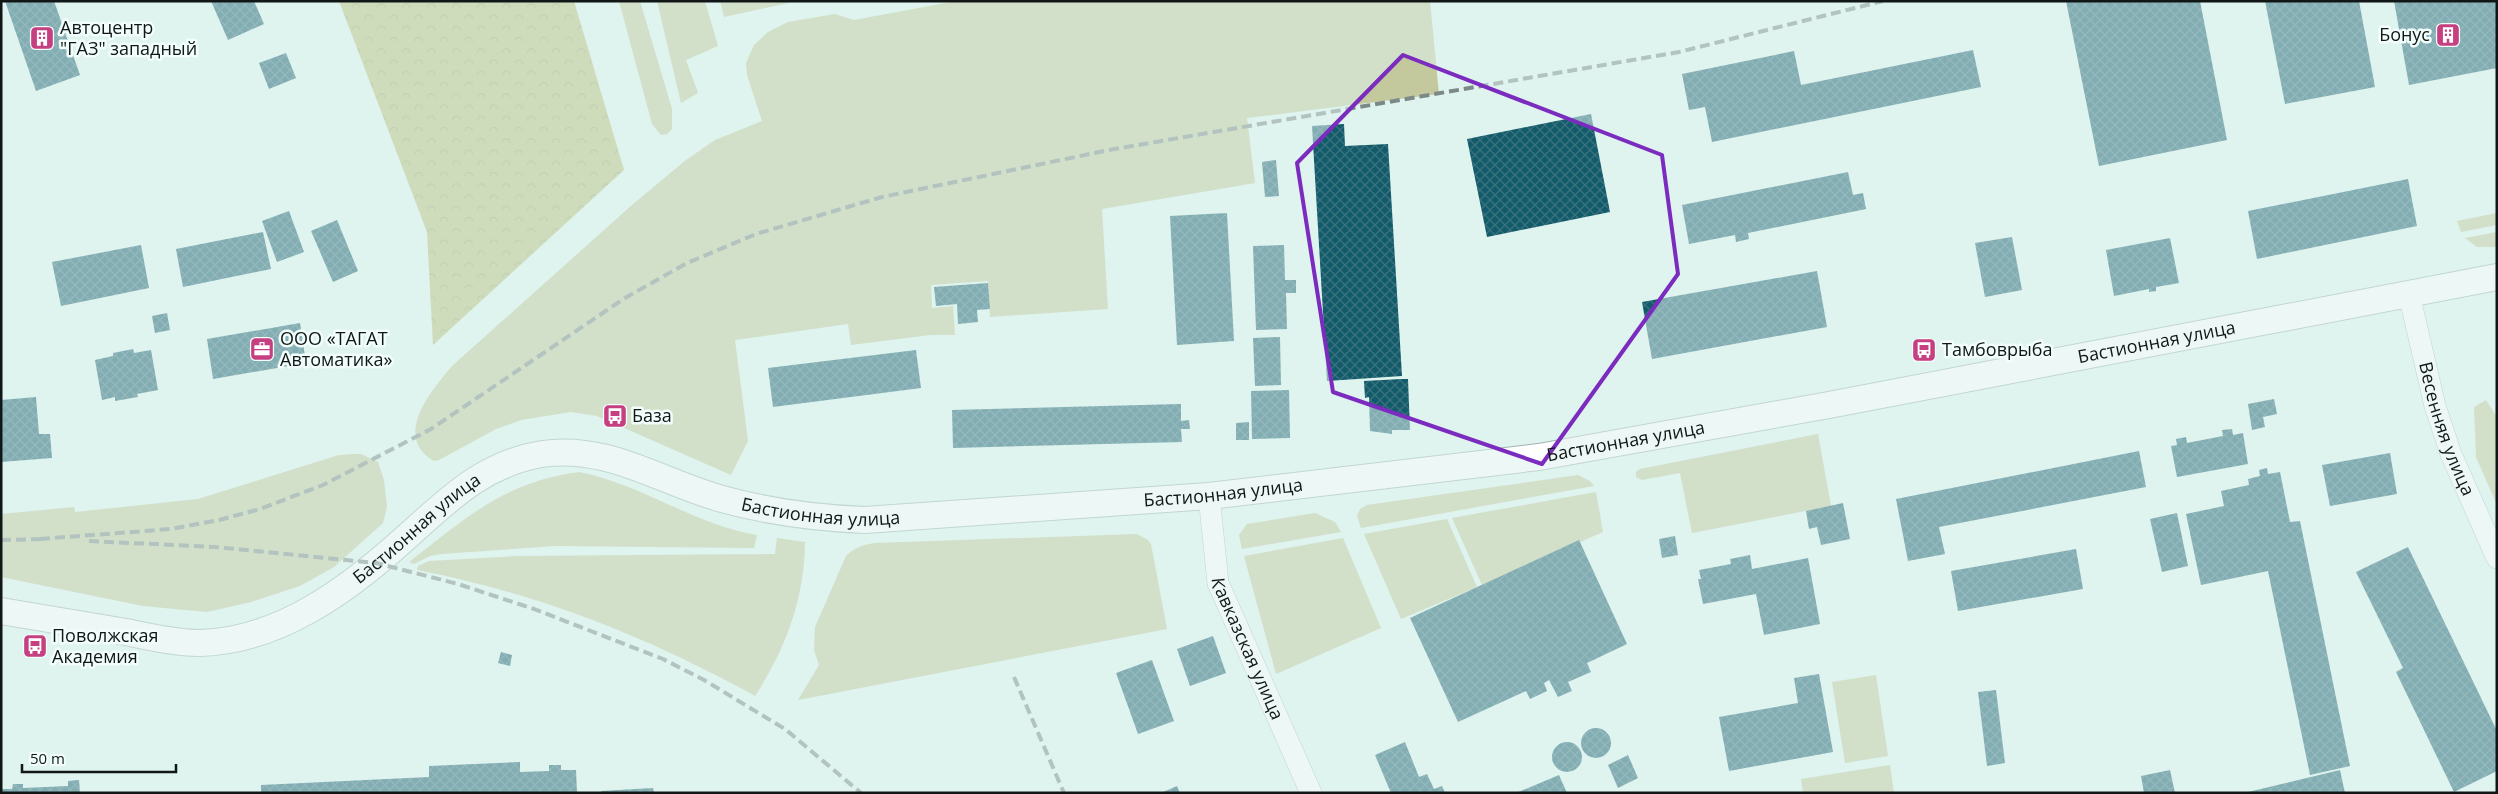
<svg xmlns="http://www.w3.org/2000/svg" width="2498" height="794" viewBox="0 0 2498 794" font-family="'Open Sans',sans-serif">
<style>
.grass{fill:#c3c99d}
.forest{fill:url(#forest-crowns)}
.building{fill:url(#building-cross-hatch)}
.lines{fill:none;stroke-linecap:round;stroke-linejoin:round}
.minor-casing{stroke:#a0b3af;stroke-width:22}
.major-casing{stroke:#a0b3af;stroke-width:28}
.minor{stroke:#fff;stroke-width:21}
.major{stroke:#fff;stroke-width:26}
.rail{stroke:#7c8987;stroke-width:4;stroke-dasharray:10 5;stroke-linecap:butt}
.marked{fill:none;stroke:#7b2cbf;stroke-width:4;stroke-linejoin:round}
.labels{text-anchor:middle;stroke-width:5;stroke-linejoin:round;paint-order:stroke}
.poi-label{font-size:18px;fill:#101716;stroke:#f2fefc;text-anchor:start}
.street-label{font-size:18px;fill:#101716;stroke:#f2fefc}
</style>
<defs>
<pattern id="forest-crowns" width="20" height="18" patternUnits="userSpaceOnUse" patternTransform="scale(1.25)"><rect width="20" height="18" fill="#bac27e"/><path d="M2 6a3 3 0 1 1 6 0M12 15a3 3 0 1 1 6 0" fill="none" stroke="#9fa66c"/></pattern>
<pattern id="building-cross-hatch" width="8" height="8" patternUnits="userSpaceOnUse" patternTransform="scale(1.25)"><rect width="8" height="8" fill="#125b6b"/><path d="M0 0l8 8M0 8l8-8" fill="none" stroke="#3b727e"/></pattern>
</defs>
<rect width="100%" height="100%" fill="#dff3ef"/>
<path class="grass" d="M619 1H640L672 109V129L667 134 661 135 652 124Z
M657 1H705L718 46 686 60 698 93 681 103Z
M720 1H798L724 17Z
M956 1H1430L1439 94 1247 118 1255 183 1102 209 1108 309 990 317 988 281 931 285 932 308 953 306 955 335H930L851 345 848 324 735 340 748 441 731 475 597 416 571 412 521 420 496 429 439 460 434 461C392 437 431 391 452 366L632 205 686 160 715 140 762 121 747 75 746 63 754 45 768 32 788 22 835 14 854 20Z
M2497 213V225L2461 232 2457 221Z
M2497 232V247H2477L2465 238Z
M2486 400 2497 417V505L2476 457 2474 407Z
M1818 434 1831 506 1692 533 1680 473 1642 480 1636 477V472L1640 469Z
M354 454H361L378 462 384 480 387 507 383 523 334 567 300 586 251 602 207 612 143 606 1 577V514L74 507 75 512 198 499 339 455Z
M579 472C641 484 695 525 757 535L754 548 555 546 441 554 430 556 414 564 409 562C466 518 504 482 579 472Z
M1578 475 1590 481 1594 486 1361 528 1357 516 1360 509 1367 505Z
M1596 492 1603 532 1482 585 1452 518Z
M1315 513 1335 522 1341 532 1242 549 1239 535 1247 524Z
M1447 519 1477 587 1401 619 1364 534Z
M1137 534 1148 540 1151 544 1167 629 798 700 819 665 814 650 815 627 846 556C855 547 863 545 875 543Z
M777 538 805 542C804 600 786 648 755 696 648 637 537 593 417 570L418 566 429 561 519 556 775 554Z
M1343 538 1381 628 1276 674 1244 556Z
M1876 675 1888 756 1845 763 1832 682Z
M1890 765 1894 793H1803L1801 779Z"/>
<path class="forest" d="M339 1H574L624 170 433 345 427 232Z"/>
<path class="building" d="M5 1H54L80 75 36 91Z
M211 1H254L264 24 228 40Z
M2066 1H2200L2227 140 2099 166Z
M2265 1H2359L2375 87 2285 104Z
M2394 1H2497V68L2409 85Z
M1973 50 1981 87 1712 142 1705 107 1689 110 1682 74 1794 51 1801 85Z
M286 53 296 78 269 89 259 63Z
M1591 114 1610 212 1487 237 1467 139Z
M1344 124 1345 146 1388 144 1402 376 1327 381 1312 126Z
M1276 160 1279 196 1265 197 1262 162Z
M1848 172 1853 195 1863 193 1866 209 1748 233 1749 239 1736 242 1735 235 1689 244 1682 205Z
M2408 179 2417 226 2257 259 2248 211Z
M289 211 304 252 277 262 262 221Z
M1227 213 1234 341 1177 345 1170 216Z
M337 220 358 271 333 282 311 231Z
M263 232 271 269 183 287 176 249Z
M2012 237 2022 290 1985 297 1975 243Z
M2170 238 2179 283 2156 287V291L2149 292V289L2114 296 2106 250Z
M141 245 149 288 61 306 52 262Z
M1284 245 1285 280H1296V293H1286L1287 329 1256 330 1253 246Z
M1817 271 1827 327 1652 359 1642 302Z
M988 283 990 309 977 310 978 322 958 324 957 304 936 306 934 287Z
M167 313 170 330 155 333 152 316Z
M300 323 306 363 213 379 207 339Z
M1280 337 1281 385 1255 386 1253 338Z
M133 349 134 353 151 350 158 390 137 394 138 397 115 401V397L102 400 95 360 113 356V353Z
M916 350 921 388 773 407 768 368Z
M1401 379H1408L1410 430H1392V434L1370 431 1369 397 1365 398 1364 381Z
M1289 390 1290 438 1252 439 1251 391Z
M36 397 39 434H50L52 458 1 462V400Z
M2274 399 2277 414 2263 417 2265 427 2252 430 2248 404Z
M1181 404V421L1189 420 1190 429H1181L1182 442 953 448 952 410Z
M1249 422V440H1236V423Z
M2232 429 2233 435 2243 433 2248 464 2177 477 2171 446 2177 445 2176 439 2186 437 2187 443 2223 436 2222 430Z
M2139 451 2146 487 1939 527 1945 554 1908 561 1896 499Z
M2390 453 2397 494 2330 506 2322 465Z
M2267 468 2268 474 2280 472 2290 522 2300 521 2350 766 2310 775 2268 571 2201 585 2186 514 2224 506 2221 491 2249 485 2248 479 2260 476 2259 470Z
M1843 503 1850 539 1821 545 1817 527 1809 529 1806 511Z
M2177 513 2188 566 2162 572 2150 519Z
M1675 536 1678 555 1662 558 1659 539Z
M1579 540 1627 644 1587 663 1591 672 1568 682 1572 691 1558 697 1549 680 1544 683 1547 691 1530 699 1526 691 1458 722 1410 618Z
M2408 547 2497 731V771L2454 792 2396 672 2403 668 2356 572Z
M2076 549 2083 589 1958 611 1951 571Z
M1750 555 1752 569 1808 558 1820 624 1764 635 1756 594 1703 604 1698 579H1701L1699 570 1731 564 1730 559Z
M1213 636 1226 673 1190 686 1177 649Z
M501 652 512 655 510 666 498 663Z
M1152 660 1174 721 1138 734 1116 673Z
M1819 674 1833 752 1729 771 1719 717 1798 703 1794 678Z
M1996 690 2005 763 1987 766 1978 692Z
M1581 743a15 15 0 1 1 30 0a15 15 0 1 1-30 0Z
M1405 742 1419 777 1427 774 1434 789 1442 786 1445 793H1391L1375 755Z
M1552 757a15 15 0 1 1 30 0a15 15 0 1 1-30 0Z
M1628 755 1638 778 1618 788 1608 765Z
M520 762V772L549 771V765H561V770H576L577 793H261V785L429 777V766Z
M2170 770 2175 793H2144L2141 776Z
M2340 770 2345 793H2248V792Z
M1559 775 1567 793H1516Z
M79 780 80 793H1V789H12L13 784H23V788L68 786V781Z
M1177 786 1180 793H1161Z
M653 788 654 793H601V791Z"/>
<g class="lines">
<defs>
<g id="minor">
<path id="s1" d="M2409 294 2435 406 2451 454 2497 558"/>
<path id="s2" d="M1209 496 1218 583 1311 793"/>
</g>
<g id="major">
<path id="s3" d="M1 611C43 618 84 625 126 632 150 637 176 643 200 643 278 641 346 591 401 542 445 503 481 464 542 454 607 444 661 482 722 499 769 512 816 518 865 520L1209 496 1539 457 1829 405 2497 277"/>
</g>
</defs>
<use href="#minor" class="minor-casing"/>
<use href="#major" class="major-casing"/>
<use href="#minor" class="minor"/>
<use href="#major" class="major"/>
<path class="rail" d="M40 539 171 529 219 520 260 509 323 485 431 429 625 298 687 263 756 234 882 197 1109 150 1679 52 1883 1
M1 540 46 539
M89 541 215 547 376 563 458 584 534 609 663 659 704 680 785 729 861 793
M1014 677 1064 793"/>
</g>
<path d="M0 0H2498V794H0ZM1403 55 1662 155 1678 274 1542 464 1333 392 1297 163Z" fill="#dff3ef" fill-opacity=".55" fill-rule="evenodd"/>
<path class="marked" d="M1403 55 1662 155 1678 274 1542 464 1333 392 1297 163Z"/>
<defs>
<symbol id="building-square" viewBox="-11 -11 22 22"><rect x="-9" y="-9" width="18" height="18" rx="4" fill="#c53f81" stroke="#f2fefc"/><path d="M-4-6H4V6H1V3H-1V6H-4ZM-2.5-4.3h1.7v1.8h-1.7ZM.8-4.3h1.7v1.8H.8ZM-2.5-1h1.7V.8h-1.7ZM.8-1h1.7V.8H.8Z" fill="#fff"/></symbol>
<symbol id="office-square" viewBox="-11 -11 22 22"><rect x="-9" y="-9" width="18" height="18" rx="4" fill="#c53f81" stroke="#f2fefc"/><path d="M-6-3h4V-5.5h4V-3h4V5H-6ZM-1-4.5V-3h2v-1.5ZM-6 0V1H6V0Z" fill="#fff"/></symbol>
<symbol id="bus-square" viewBox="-11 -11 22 22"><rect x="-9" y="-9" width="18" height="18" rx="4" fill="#c53f81" stroke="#f2fefc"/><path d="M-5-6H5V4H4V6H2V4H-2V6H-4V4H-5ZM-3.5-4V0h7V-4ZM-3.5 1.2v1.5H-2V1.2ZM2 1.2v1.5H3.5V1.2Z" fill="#fff"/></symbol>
</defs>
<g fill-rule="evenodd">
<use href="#building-square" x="2434" y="21" width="28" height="28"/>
<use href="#building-square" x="28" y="24" width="28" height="28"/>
<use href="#office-square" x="248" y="335" width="28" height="28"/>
<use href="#bus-square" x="1910" y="336" width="28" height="28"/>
<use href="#bus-square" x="601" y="402" width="28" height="28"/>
<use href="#bus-square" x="21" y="632" width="28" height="28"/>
</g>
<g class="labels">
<g class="poi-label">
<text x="60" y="34">Автоцентр<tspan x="60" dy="21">"ГАЗ" западный</tspan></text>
<text x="2430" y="41" text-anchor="end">Бонус</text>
<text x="280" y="345">ООО «ТАГАТ<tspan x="280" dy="21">Автоматика»</tspan></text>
<text x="1942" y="356">Тамбоврыба</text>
<text x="632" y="422">База</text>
<text x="52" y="642">Поволжская<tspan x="52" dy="21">Академия</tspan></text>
</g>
<g class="street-label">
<text dy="6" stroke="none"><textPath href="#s3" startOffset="2238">Бастионная улица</textPath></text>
<text dy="6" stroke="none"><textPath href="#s1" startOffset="140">Весенняя улица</textPath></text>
<text dy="6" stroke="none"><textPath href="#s3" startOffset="1698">Бастионная улица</textPath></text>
<text dy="6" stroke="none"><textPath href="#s3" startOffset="1292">Бастионная улица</textPath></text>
<text dy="6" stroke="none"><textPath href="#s3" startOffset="888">Бастионная улица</textPath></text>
<text dy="6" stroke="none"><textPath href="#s3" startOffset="452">Бастионная улица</textPath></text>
<text dy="6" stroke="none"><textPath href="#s2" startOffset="159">Кавказская улица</textPath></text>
</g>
</g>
<rect width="2498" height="794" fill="none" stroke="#101716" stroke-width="5"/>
<path d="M22 764v8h154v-8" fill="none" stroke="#101716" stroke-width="2.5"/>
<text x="30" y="764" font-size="15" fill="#101716" stroke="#f2fefc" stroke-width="4" paint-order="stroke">50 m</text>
</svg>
